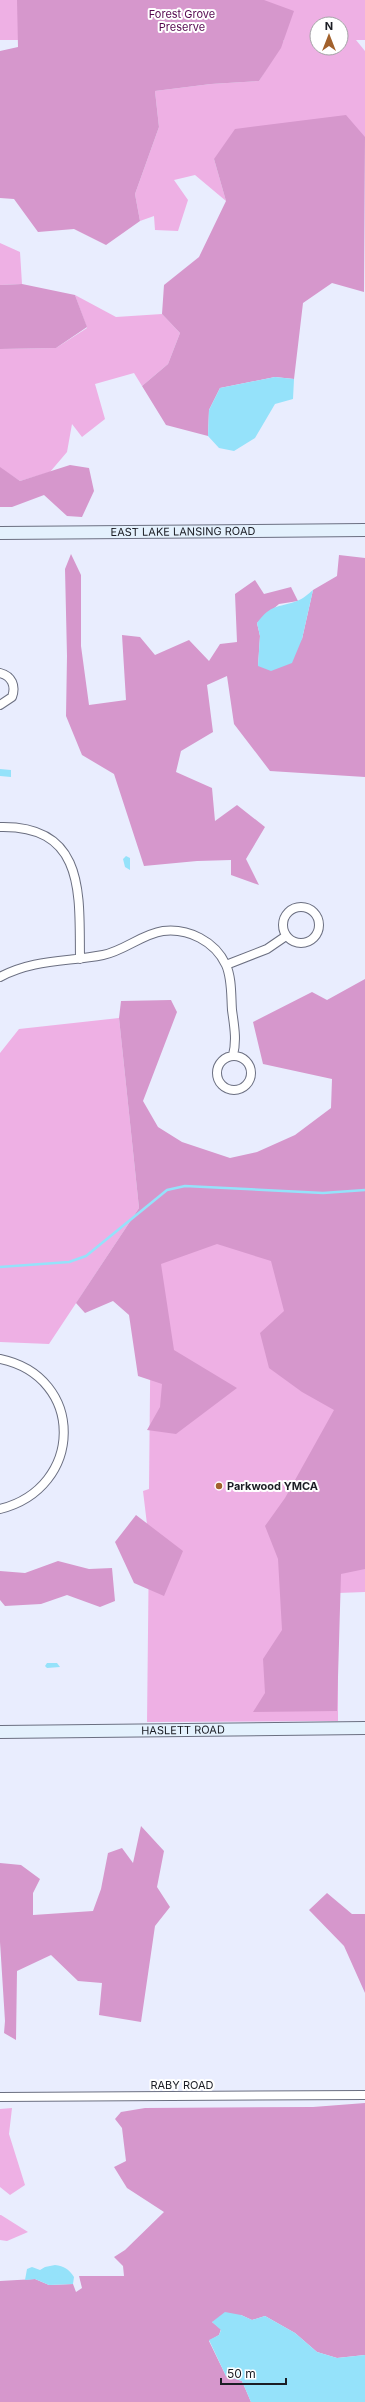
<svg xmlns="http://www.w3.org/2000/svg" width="365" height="2402" viewBox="0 0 365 2402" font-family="Inter,sans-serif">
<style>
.green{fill:#eeb0e4;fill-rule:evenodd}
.forest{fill:#d697cc}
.water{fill:#95e2fa}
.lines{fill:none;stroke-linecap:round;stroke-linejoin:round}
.stream{stroke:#95e2fa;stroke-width:2.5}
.street-casing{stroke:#6b6f81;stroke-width:10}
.secondary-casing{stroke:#6b6f81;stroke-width:14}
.street{stroke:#fff;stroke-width:8}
.secondary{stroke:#e4f1fd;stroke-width:12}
.poi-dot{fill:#a2612c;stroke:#fff;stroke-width:1.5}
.labels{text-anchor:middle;stroke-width:4;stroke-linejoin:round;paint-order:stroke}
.park-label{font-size:11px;fill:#55084f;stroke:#fff}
.street-label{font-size:11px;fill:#1b1d24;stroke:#fff}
.poi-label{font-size:11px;font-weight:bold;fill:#1b1d24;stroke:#fff;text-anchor:start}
</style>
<rect width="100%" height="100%" fill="#e9edfe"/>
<path class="green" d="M0 0H365V40H356L365 51V140L214 159 226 201 195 175 174 180 188 200 178 231 155 230 154 216 140 221 135 194 159 127 155 91 211 84 259 81 284 40H0ZM317 24H341V48H317Z
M0 243 20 252 22 284 0 285Z
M75 295 116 317 162 314 180 333 168 364 142 386 134 373 95 384 105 419 82 437 72 424 67 452 50 472 20 481 0 468V349L56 348 87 328Z
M119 1018 139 1208 49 1344 0 1342V1053L19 1029Z
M152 1196 365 1199V1592L338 1593V1721L147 1722 149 1541 143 1491 149 1489Z
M12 2108 9 2134 25 2185 10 2195 0 2187V2109Z
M0 2215H1L28 2232 7 2241 0 2240Z"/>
<path class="forest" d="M17 0H264L294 11 281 48 259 81 211 84 155 91 159 127 135 194 140 221 106 245 74 229 38 232 14 199 0 198V51L18 47Z
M346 115 365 137 364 292 332 283 303 303 294 379 275 377 220 388 209 410 208 436 166 425 142 386 168 364 180 333 162 314 164 285 199 257 226 201 214 159 235 129Z
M22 284 75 295 87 327 56 348 0 349V285Z
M70 465 89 468 94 491 82 517 67 516 44 495 12 507H0V467L20 481Z
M71 554 81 575V646L89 705 126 700 122 635 140 637 155 655 189 640 209 661 220 644 237 642 235 594 255 580 264 594 291 587 298 601 279 604 257 623 260 636 258 666 302 639 313 590 337 576 339 555 365 558V777L270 771 234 724 227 676 207 685 213 732 181 751 176 772 212 788 215 821 237 805 265 827 246 859 259 885 231 875V860L197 861 144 866 114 774 82 755 66 716 67 656 65 569Z
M365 979V1569L341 1574 337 1711 253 1712 265 1693 263 1659 282 1630 278 1559 265 1526 285 1498 334 1410 302 1392 269 1368 260 1333 284 1311 271 1261 217 1244 161 1264 174 1350 237 1388 176 1434 147 1430 160 1407 162 1384 138 1376 129 1315 113 1301 85 1313 76 1303 139 1208 119 1018 121 1001 171 1000 177 1012 143 1101 158 1127 182 1142 230 1158 257 1152 295 1135 331 1108 332 1079 263 1064 253 1022 312 992 327 1000Z
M136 1515 183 1551 164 1596 134 1583 115 1542Z
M58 1561 89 1569 112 1568 115 1601 100 1607 67 1595 41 1604 5 1606 0 1600V1571L25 1573Z
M141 1826 164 1851 157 1887 170 1907 155 1926 141 2022 99 2015 102 1983 78 1981 51 1955 17 1971 16 2040 4 2033 5 2021 0 1942V1863L21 1865 40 1879 33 1893V1915L93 1911 101 1889 108 1853 122 1848 133 1863Z
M327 1893 352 1914H365V1993L344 1946 309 1910Z
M365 2103V2355L337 2358 317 2352 295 2333 265 2316 252 2320 241 2315 212 2322 221 2329 219 2335 209 2341 226 2376 242 2381 251 2402H0V2281L35 2279 49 2285 73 2284 76 2292 82 2288 79 2276H124L123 2266 114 2257 125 2250 164 2212 127 2188 114 2167 126 2161 122 2128 115 2119 121 2112 145 2108 313 2107Z"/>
<path class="water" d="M275 377 294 379 293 399 275 404 255 438 234 451 219 448 208 436 209 410 220 388Z
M313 590 302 639 292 663 271 671 258 666 260 636 257 623C271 604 277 608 297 601 303 599 308 594 313 590Z
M0 769 11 770V777L0 776Z
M126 856 130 858V870L125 867 123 859Z
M47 1663H57L60 1667 47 1668 45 1666Z
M55 2265C64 2266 69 2269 74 2277L73 2284 49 2285 35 2279 25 2280 27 2269 32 2267 40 2270 45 2267Z
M225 2312 241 2315 252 2320 265 2316 295 2333 317 2352 337 2358 365 2355V2402H251L242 2381 226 2376 209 2340 219 2335 221 2330 212 2322Z"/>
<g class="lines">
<path class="stream" d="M0 1267 69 1262 86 1256 167 1190 185 1186 323 1193 365 1190"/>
<defs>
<path id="street" d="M0 673C12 676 16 686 12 697L0 705
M0 827C87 825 79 897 80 959
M283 925a18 18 0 1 1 36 0a18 18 0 1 1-36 0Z
M226 965 267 949 286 936
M0 977C34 959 67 962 103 955 124 951 142 934 163 931 188 928 215 941 226 965 232 978 231 996 232 1010 234 1025 237 1040 233 1055
M217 1073a17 17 0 1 1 34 0a17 17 0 1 1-34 0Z
M0 1359C86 1377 84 1488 0 1509
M0 2097 365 2095"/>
<g id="secondary">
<path id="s1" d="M0 533 365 530"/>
<path id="s2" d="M0 1732 365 1728"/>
</g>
</defs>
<use href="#street" class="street-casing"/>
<use href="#secondary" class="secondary-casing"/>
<use href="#street" class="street"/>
<use href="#secondary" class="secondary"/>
</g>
<circle class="poi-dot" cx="219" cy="1486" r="4"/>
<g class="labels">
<g class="park-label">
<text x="182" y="18">Forest Grove<tspan x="182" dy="13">Preserve</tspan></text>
</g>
<g class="street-label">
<text dy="4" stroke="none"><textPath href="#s1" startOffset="183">EAST LAKE LANSING ROAD</textPath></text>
<text dy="4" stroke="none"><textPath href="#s2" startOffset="183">HASLETT ROAD</textPath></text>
<text x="182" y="2089">RABY ROAD</text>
</g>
<g class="poi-label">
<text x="227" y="1490">Parkwood YMCA</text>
</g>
</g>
<g transform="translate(329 36)"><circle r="19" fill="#ffffff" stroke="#a4a5a7"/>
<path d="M0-3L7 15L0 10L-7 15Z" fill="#a2612c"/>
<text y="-6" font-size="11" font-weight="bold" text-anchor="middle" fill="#1b1d24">N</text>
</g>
<path d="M221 2378v6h65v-6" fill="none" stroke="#1b1d24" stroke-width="2"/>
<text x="227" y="2378" font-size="12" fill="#1b1d24" stroke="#ffffff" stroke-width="3" paint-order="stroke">50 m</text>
</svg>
